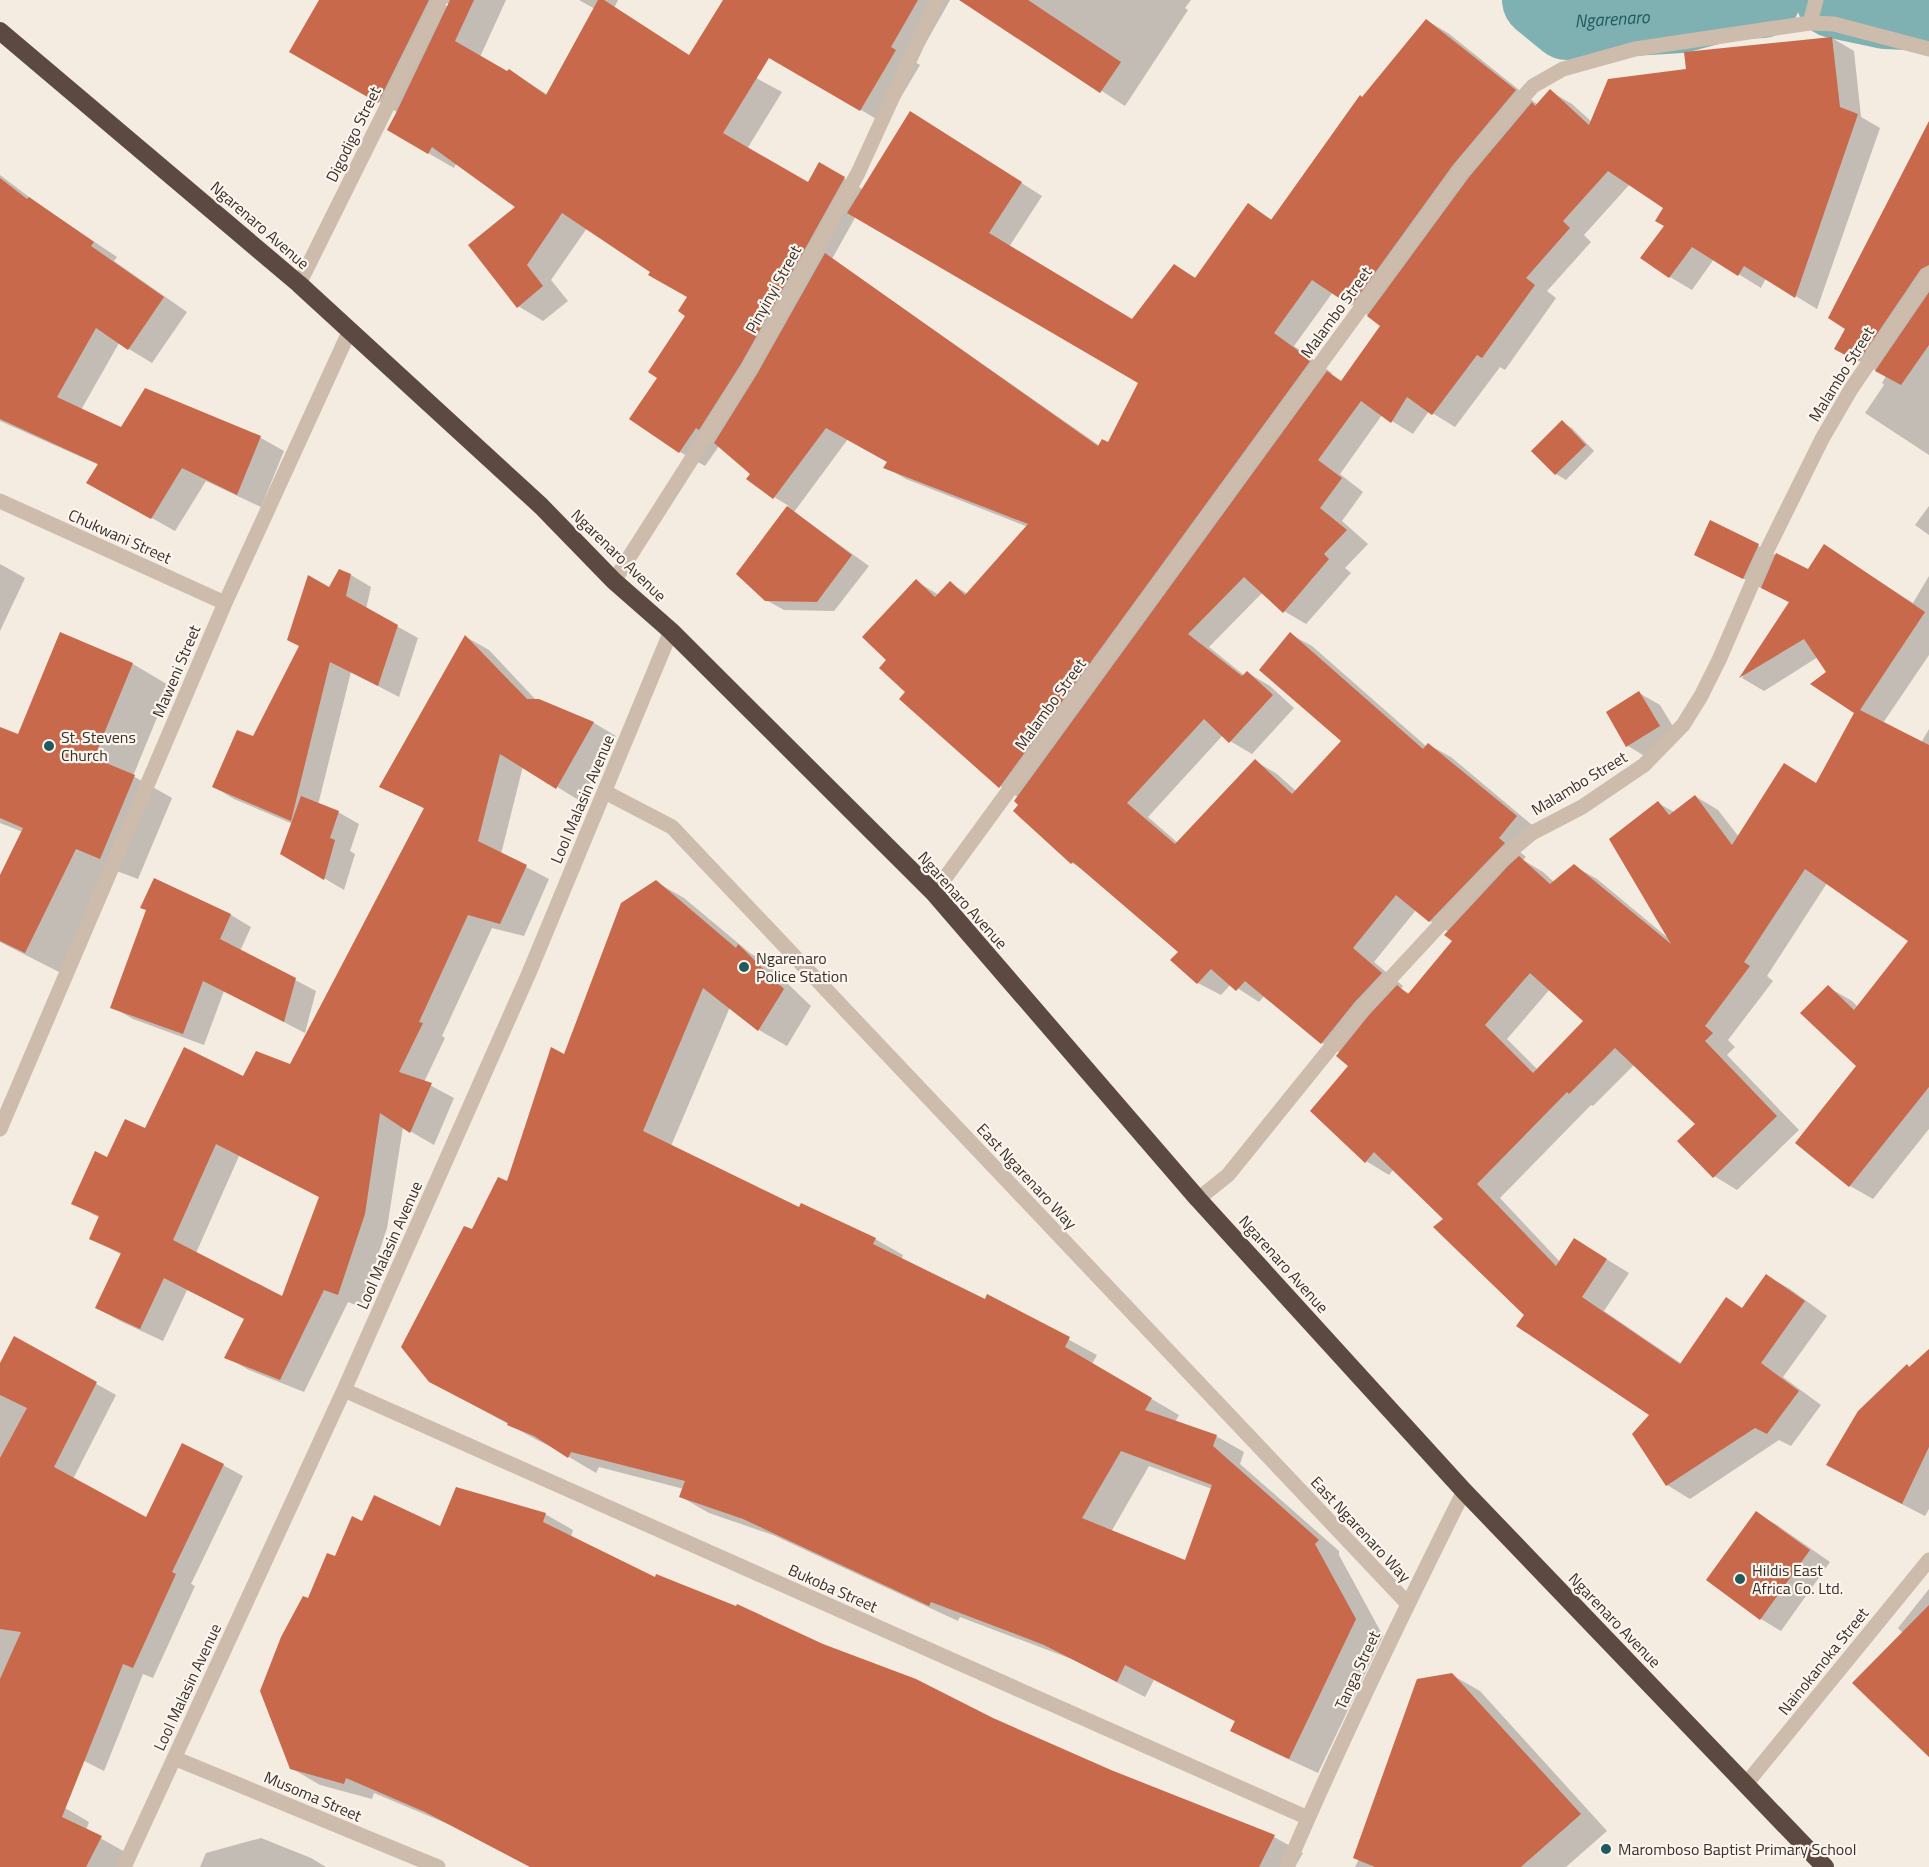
<svg xmlns="http://www.w3.org/2000/svg" width="1929" height="1867" viewBox="0 0 1929 1867" font-family="'Titillium Web',sans-serif">
<style>
.shadow{fill:#0003;fill-rule:evenodd}
.lines{fill:none;stroke-linecap:round;stroke-linejoin:round}
.river{stroke:#7fb0b2;stroke-width:76}
.building{fill:#c8694b;fill-rule:evenodd}
.lane{stroke:#cdbbac;stroke-width:15}
.street{stroke:#cdbbac;stroke-width:15}
.highway{stroke:#5c4a42;stroke-width:18}
.poi-dot{fill:#1f5a5e;stroke:#fbf5ee;stroke-width:2}
.labels{text-anchor:middle;stroke-width:4.5;stroke-linejoin:round;paint-order:stroke}
.street-label{font-size:16px;fill:#3b302b;stroke:#fbf5ee}
.poi-label{font-size:16px;fill:#3b302b;stroke:#fbf5ee;text-anchor:start}
.water-label{font-size:18px;font-style:italic;fill:#1f5a5e;stroke:#fbf5ee}
</style>
<rect width="100%" height="100%" fill="#f4ebe1"/>
<path class="shadow" d="M321 0H436L450 8V5L442 0H506L480 57 508 73 510 71 548 95 595 9 579 0H618L614 8 690 56 697 46 782 92 747 149 809 184 820 164 864 190 911 113 1042 196 1009 247 1132 320 1174 266 1196 278 1248 205 1273 220 1363 99 1426 20 1448 33 1538 105 1550 91 1572 104 1592 122 1687 70 1832 38 1854 51 1861 117 1880 128 1817 309 1766 278 1761 288 1714 259 1692 290 1670 277 1643 258 1666 226 1665 208 1630 184 1584 235 1591 242 1547 291 1556 298 1505 370 1500 367 1455 427 1429 411 1413 434 1382 415 1340 474 1363 492 1342 521 1368 544 1345 568 1351 573 1306 624 1284 611 1263 592 1209 647 1245 676 1248 673 1270 686 1294 708 1252 754 1230 741 1223 735 1148 817 1178 843 1255 761 1277 774 1296 791 1343 741 1290 634 1312 646 1427 747 1429 745 1451 757 1538 830 1520 852 1526 857 1523 860 1543 872 1554 882 1574 866 1597 879 1668 938 1658 803 1674 812 1695 796 1718 810 1739 837 1817 784 1856 712 1818 657 1764 691 1742 678 1790 603 1696 554 1758 546 1808 571 1825 546 1913 603 1929 576V655L1883 723 1921 743 1929 729V1129L1873 1199 1850 1186 1858 1066 1828 987 1852 1001 1858 1007 1910 940 1827 883 1767 976 1773 981 1728 1040 1735 1047 1727 1055 1799 1130 1737 1190 1714 1176 1697 1124 1634 1065 1593 1106 1591 1105 1500 1198 1560 1262 1575 1240 1629 1273 1604 1311 1682 1364 1743 1309 1766 1276 1790 1289 1827 1316 1783 1377 1821 1405 1791 1446 1779 1440 1690 1499 1667 1485 1651 1415 1526 1315 1445 1219 1394 1169 1389 1175 1366 1161 1350 1066 1341 1053 1322 1043 1265 995 1259 1002 1231 984 1221 995 1198 983 1172 960 1180 952 1087 872 1072 863 1021 805 1018 797 1000 786 907 692 888 660 916 581 939 595 950 583 968 594 1028 527 906 479 885 467 889 462 848 439 794 512 869 566 834 611 784 610 766 600 738 574 789 506 774 497 752 474 719 446 705 466 680 452 659 378 687 315 689 297 587 228 551 280 568 301 543 321 518 306 517 207 457 162 454 168 428 153 397 112 291 51ZM856 216 1140 383 1108 444 1100 446 832 259ZM1333 292 1383 325 1343 382 1330 375 1332 373 1294 346ZM1416 910 1430 921 1449 932 1454 941 1410 994 1401 989 1403 986 1374 962ZM1550 989 1586 1021 1538 1070 1507 1039Z
M821 0H950L915 62 920 65 885 124 781 63Z
M962 0H1191L1185 8 1188 10 1125 106Z
M1929 152V455L1865 413 1884 385 1882 383 1886 376 1836 348Z
M0 175 37 203 117 257 114 261 187 312 152 363 119 343 81 410 121 429 145 390 261 438 284 451 261 507 206 481 175 531 88 482 99 465 0 421Z
M1562 422 1572 428 1594 451 1566 480 1556 474 1534 451Z
M1929 506V535L1915 525Z
M0 564 25 578 0 631Z
M351 575 371 587 366 609 418 638 399 697 351 672 318 805 338 812 359 824 350 851 355 854 344 890 282 853 293 824 234 799 214 787 254 738 330 589Z
M466 637 489 650 537 701 594 723 616 736 580 801 523 766 501 854 549 879 524 936 492 928 442 1036 445 1038 424 1082 454 1098 434 1145 403 1127 387 1228 361 1307 348 1302 304 1392 249 1370 226 1357 246 1319 187 1290 163 1341 120 1321 97 1308 122 1255 91 1238 100 1218 73 1203 108 1159 146 1130 244 1078 290 1066 425 809 381 786ZM239 1156 320 1197 283 1298 196 1253Z
M133 664 170 686 133 776 172 798 138 879 114 870 63 974 0 942V878L23 832 0 823V729L19 736Z
M1639 693 1660 705 1680 738 1648 758 1628 746 1608 712Z
M155 880 231 915 251 927 240 951 316 991 305 1033 224 991 204 1045 133 1019 112 1007 147 910Z
M656 882 684 898 750 953 766 963 811 1006 787 1046 759 1030 730 1007 671 1146 800 1209 875 1239 903 1255 901 1260 986 1301 988 1296 1097 1355 1092 1364 1179 1415 1175 1422 1216 1436 1244 1452 1240 1464 1339 1551V1555L1383 1636 1318 1773 1260 1746 1232 1730 1236 1722 1154 1680 1145 1697 1074 1660 960 1617 958 1621 773 1535 709 1513 681 1497 684 1489 599 1467 596 1473 554 1448 537 1440 430 1381 473 1231 508 1183 565 1057ZM1149 1466 1212 1489 1185 1562 1111 1532Z
M15 1338 116 1395 73 1479 147 1520 223 1465 243 1476 191 1584 195 1586 153 1678 143 1674 104 1771 0 1718V1367Z
M1929 1351V1509L1925 1516 1857 1481 1910 1368Z
M1756 1513 1777 1525 1830 1562 1781 1631 1761 1619Z
M545 1514 573 1530 571 1537 656 1579 1110 1771 1274 1837 1303 1853 1295 1867H531L455 1827 374 1793 372 1799 320 1785 291 1768 309 1600 336 1558 363 1523 441 1528Z
M1929 1589V1755L1903 1633 1898 1628Z
M1452 1675 1480 1691 1607 1831 1566 1867H1355Z
M0 1780 65 1808 89 1822 86 1830 125 1852 117 1867H0Z
M261 1838 311 1858 326 1867H200L206 1853Z"/>
<g class="lines">
<g class="river">
<path id="s1" d="M1540 0 1567 22 1680 15 1728 2 1762 0"/>
<path d="M1834 0 1886 11 1929 13"/>
</g>
</g>
<path class="building" d="M319 0H429L378 103 289 52Z
M450 0H474L455 41 507 71 509 69 546 95 598 0H604L689 55 723 0H918L891 47 896 50 860 111 769 58 723 133 808 182 819 162 845 177 741 364 699 430 696 428 679 453 629 419 657 378 648 372 685 316 678 311 687 297 648 275 650 272 562 213 527 265 543 286 517 308 468 245 515 207 432 147 428 154 387 130 396 113Z
M959 0H1028L1121 62 1100 93Z
M1426 19 1516 90 1453 165 1351 306 1312 280 1274 333 1311 360 999 788 899 699 905 692 879 668 886 660 862 637 916 579 935 597 950 581 965 595 1028 524 883 468 887 462 826 428 773 499 746 479 750 474 714 443 757 374 825 253 1098 446 1102 439 1108 442 1138 383 847 213 910 111 1022 182 989 233 1132 319 1174 264 1195 278 1248 203 1271 220 1360 95 1362 97Z
M1832 37 1840 107 1858 114 1795 298 1744 266 1738 276 1692 247 1669 278 1640 258 1664 226 1655 221 1663 208 1608 171 1563 221 1570 228 1526 278 1535 285 1482 358 1477 355 1432 415 1407 397 1391 423 1361 401 1318 460 1342 478 1320 508 1347 530 1324 554 1329 559 1283 613 1244 577 1188 634 1242 676 1247 671 1273 695 1229 743 1204 719 1127 803 1175 844 1255 759 1292 794 1341 741 1259 670 1290 632 1423 749 1428 743 1517 816 1499 838 1505 843 1429 922 1396 895 1353 948 1382 973 1354 1003 1321 1044 1245 981 1236 991 1211 969 1197 984 1170 960 1178 952 1073 862 1071 864 1013 811 1018 805 1014 801 1327 371 1341 381 1380 326 1367 316 1469 177 1532 102 1535 106 1550 89 1589 125 1608 79 1686 69 1684 52Z
M1929 121V265L1921 269 1858 362 1834 349 1845 329 1828 318Z
M0 178 27 199 29 197 94 242 91 246 164 297 128 350 96 328 57 397 121 427 145 388 261 436 237 495 182 468 151 519 86 483 98 464 0 419Z
M1929 292V345L1901 385 1875 371Z
M1562 420 1586 445 1555 475 1531 451Z
M787 506 852 555 817 602 765 601 736 574Z
M1710 520 1759 544 1743 579 1694 555Z
M1824 544 1925 612 1860 710 1929 745V1087L1849 1187 1795 1143 1856 1066 1800 1013 1828 985 1854 1010 1908 941 1805 869 1744 962 1750 966 1705 1026 1713 1033 1705 1041 1777 1116 1713 1178 1677 1141 1695 1124 1615 1048 1569 1094 1567 1092 1477 1184 1556 1266 1574 1238 1607 1259 1582 1297 1680 1364 1726 1297 1742 1308 1766 1274 1805 1301 1761 1363 1799 1391 1767 1434 1755 1428 1666 1486 1632 1434 1649 1415 1516 1326 1524 1315 1433 1227 1443 1219 1374 1152 1365 1163 1310 1111 1348 1066 1336 1056 1369 1015 1397 985 1408 994 1452 941 1444 935 1508 866 1519 856 1550 884 1574 864 1671 944 1609 839 1658 801 1669 815 1695 795 1732 845 1784 763 1816 783 1854 713 1810 684 1826 672 1804 639 1739 678 1789 602 1761 588 1776 553 1808 569ZM1530 973 1583 1021 1533 1073 1485 1025Z
M339 569 351 574 346 596 398 625 378 686 330 662 291 821 212 787 237 730 253 736 299 646 287 640 308 575 329 587Z
M60 632 133 663 94 758 135 775 100 859 76 849 25 953 0 941V875L23 828 0 818V727L18 734Z
M465 635 527 699H539L594 722 556 789 500 754 478 841 527 865 500 924 468 915 419 1022 423 1023 399 1072 432 1083 410 1133 380 1113 365 1214 338 1295 324 1290 280 1380 224 1358 244 1319 164 1278 140 1329 95 1308 121 1253 89 1239 99 1216 71 1204 95 1151 107 1157 125 1119 145 1128 184 1047 243 1076 256 1051 290 1064 424 808 379 787ZM216 1144 319 1197 282 1296 173 1240Z
M1639 691 1660 726 1626 747 1606 712Z
M301 796 339 811 330 838 335 840 324 880 280 854Z
M154 878 231 914 220 939 296 978 284 1022 203 981 183 1034 110 1008 146 910 140 908Z
M656 880 736 948 738 944 784 989 758 1031 703 988 643 1131 799 1207 801 1203 876 1238 873 1244 985 1299 987 1294 1070 1337 1065 1347 1152 1398 1145 1410 1217 1435 1213 1446 1319 1540 1315 1544 1356 1619 1289 1759 1230 1731 1235 1721 1125 1665 1117 1682 1044 1645 931 1602 929 1606 743 1519 679 1497 685 1481 571 1452 568 1458 534 1436 507 1425 508 1423 429 1382 401 1347 464 1226 472 1229 498 1177 507 1181 551 1047 564 1054 621 903ZM1121 1451 1212 1485 1185 1560 1082 1518Z
M14 1336 97 1382 54 1467 146 1517 182 1443 224 1464 172 1572 176 1574 133 1668 123 1664 62 1817 102 1836 86 1867H0V1679L21 1632 0 1629V1458L27 1408 0 1395V1363Z
M1929 1349V1447L1902 1504 1826 1465 1858 1411 1907 1364 1909 1367Z
M456 1487 546 1513 543 1522 655 1577 656 1574 736 1606 737 1604 823 1644 916 1679 993 1718 1111 1770 1275 1835 1259 1867H530L425 1812 346 1778 344 1784 290 1769 260 1691 281 1637 303 1596 308 1598 327 1553 335 1556 352 1516 362 1521 374 1495 440 1526Z
M1756 1511 1810 1550 1760 1620 1706 1580Z
M1929 1605V1757L1852 1683Z
M1452 1673 1581 1814 1521 1867H1375L1353 1858 1417 1679Z"/>
<g class="lines">
<path class="lane" d="M605 792 672 827 1408 1604"/>
<path class="street" d="M1810 23 1816 0
M299 284 440 0
M0 501 225 603
M614 581 749 369 858 173 937 0
M934 893 1461 171 1495 129 1533 86 1563 69 1635 49 1810 23 1834 24 1929 49
M0 1129 225 603 350 330
M1198 1199 1228 1175 1362 1009 1501 859 1532 833 1582 807 1644 765 1683 725 1701 696 1719 660 1764 556 1822 439 1851 389 1929 275
M344 1390 1308 1818
M174 1758 438 1867
M1746 1784 1929 1560
M124 1867 344 1390 529 973 671 631
M1287 1867C1341 1740 1402 1615 1464 1491"/>
<path class="highway" d="M0 31 299 284 541 506 614 581 671 631 934 893 1198 1199 1464 1491 1825 1867"/>
</g>
<g class="poi-dot">
<circle cx="49" cy="746" r="6"/>
<circle cx="744" cy="967" r="6"/>
<circle cx="1740" cy="1579" r="6"/>
<circle cx="1606" cy="1849" r="6"/>
</g>
<g class="labels">
<g class="street-label">
<text transform="translate(353 134) rotate(-64)" y="6">Digodigo Street</text>
<text transform="translate(260 225) rotate(41)" y="6">Ngarenaro Avenue</text>
<text transform="translate(773 289) rotate(-61)" y="6">Pinyinyi Street</text>
<text transform="translate(1336 312) rotate(-54)" y="6">Malambo Street</text>
<text transform="translate(1841 374) rotate(-58)" y="6">Malambo Street</text>
<text transform="translate(120 536) rotate(24)" y="6">Chukwani Street</text>
<text transform="translate(619 555) rotate(44)" y="6">Ngarenaro Avenue</text>
<text transform="translate(176 671) rotate(-67)" y="6">Maweni Street</text>
<text transform="translate(1050 704) rotate(-54)" y="6">Malambo Street</text>
<text transform="translate(1579 783) rotate(-31)" y="6">Malambo Street</text>
<text transform="translate(582 799) rotate(-67)" y="6">Lool Malasin Avenue</text>
<text transform="translate(963 900) rotate(48)" y="6">Ngarenaro Avenue</text>
<text transform="translate(1027 1176) rotate(47)" y="6">East Ngarenaro Way</text>
<text transform="translate(389 1245) rotate(-66)" y="6">Lool Malasin Avenue</text>
<text transform="translate(1284 1264) rotate(48)" y="6">Ngarenaro Avenue</text>
<text transform="translate(1361 1529) rotate(47)" y="6">East Ngarenaro Way</text>
<text transform="translate(833 1588) rotate(24)" y="6">Bukoba Street</text>
<text transform="translate(1615 1620) rotate(46)" y="6">Ngarenaro Avenue</text>
<text transform="translate(1823 1661) rotate(-51)" y="6">Nainokanoka Street</text>
<text transform="translate(1357 1670) rotate(-65)" y="6">Tanga Street</text>
<text transform="translate(187 1687) rotate(-65)" y="6">Lool Malasin Avenue</text>
<text transform="translate(313 1796) rotate(23)" y="6">Musoma Street</text>
</g>
<g class="poi-label">
<text x="61" y="743">St. Stevens<tspan x="61" dy="18">Church</tspan></text>
<text x="756" y="964">Ngarenaro<tspan x="756" dy="18">Police Station</tspan></text>
<text x="1752" y="1576">Hildis East<tspan x="1752" dy="18">Africa Co. Ltd.</tspan></text>
<text x="1618" y="1855">Maromboso Baptist Primary School</text>
</g>
<g class="water-label">
<text dy="6" stroke="none"><textPath href="#s1" startOffset="80">Ngarenaro</textPath></text>
</g>
</g>
</svg>
